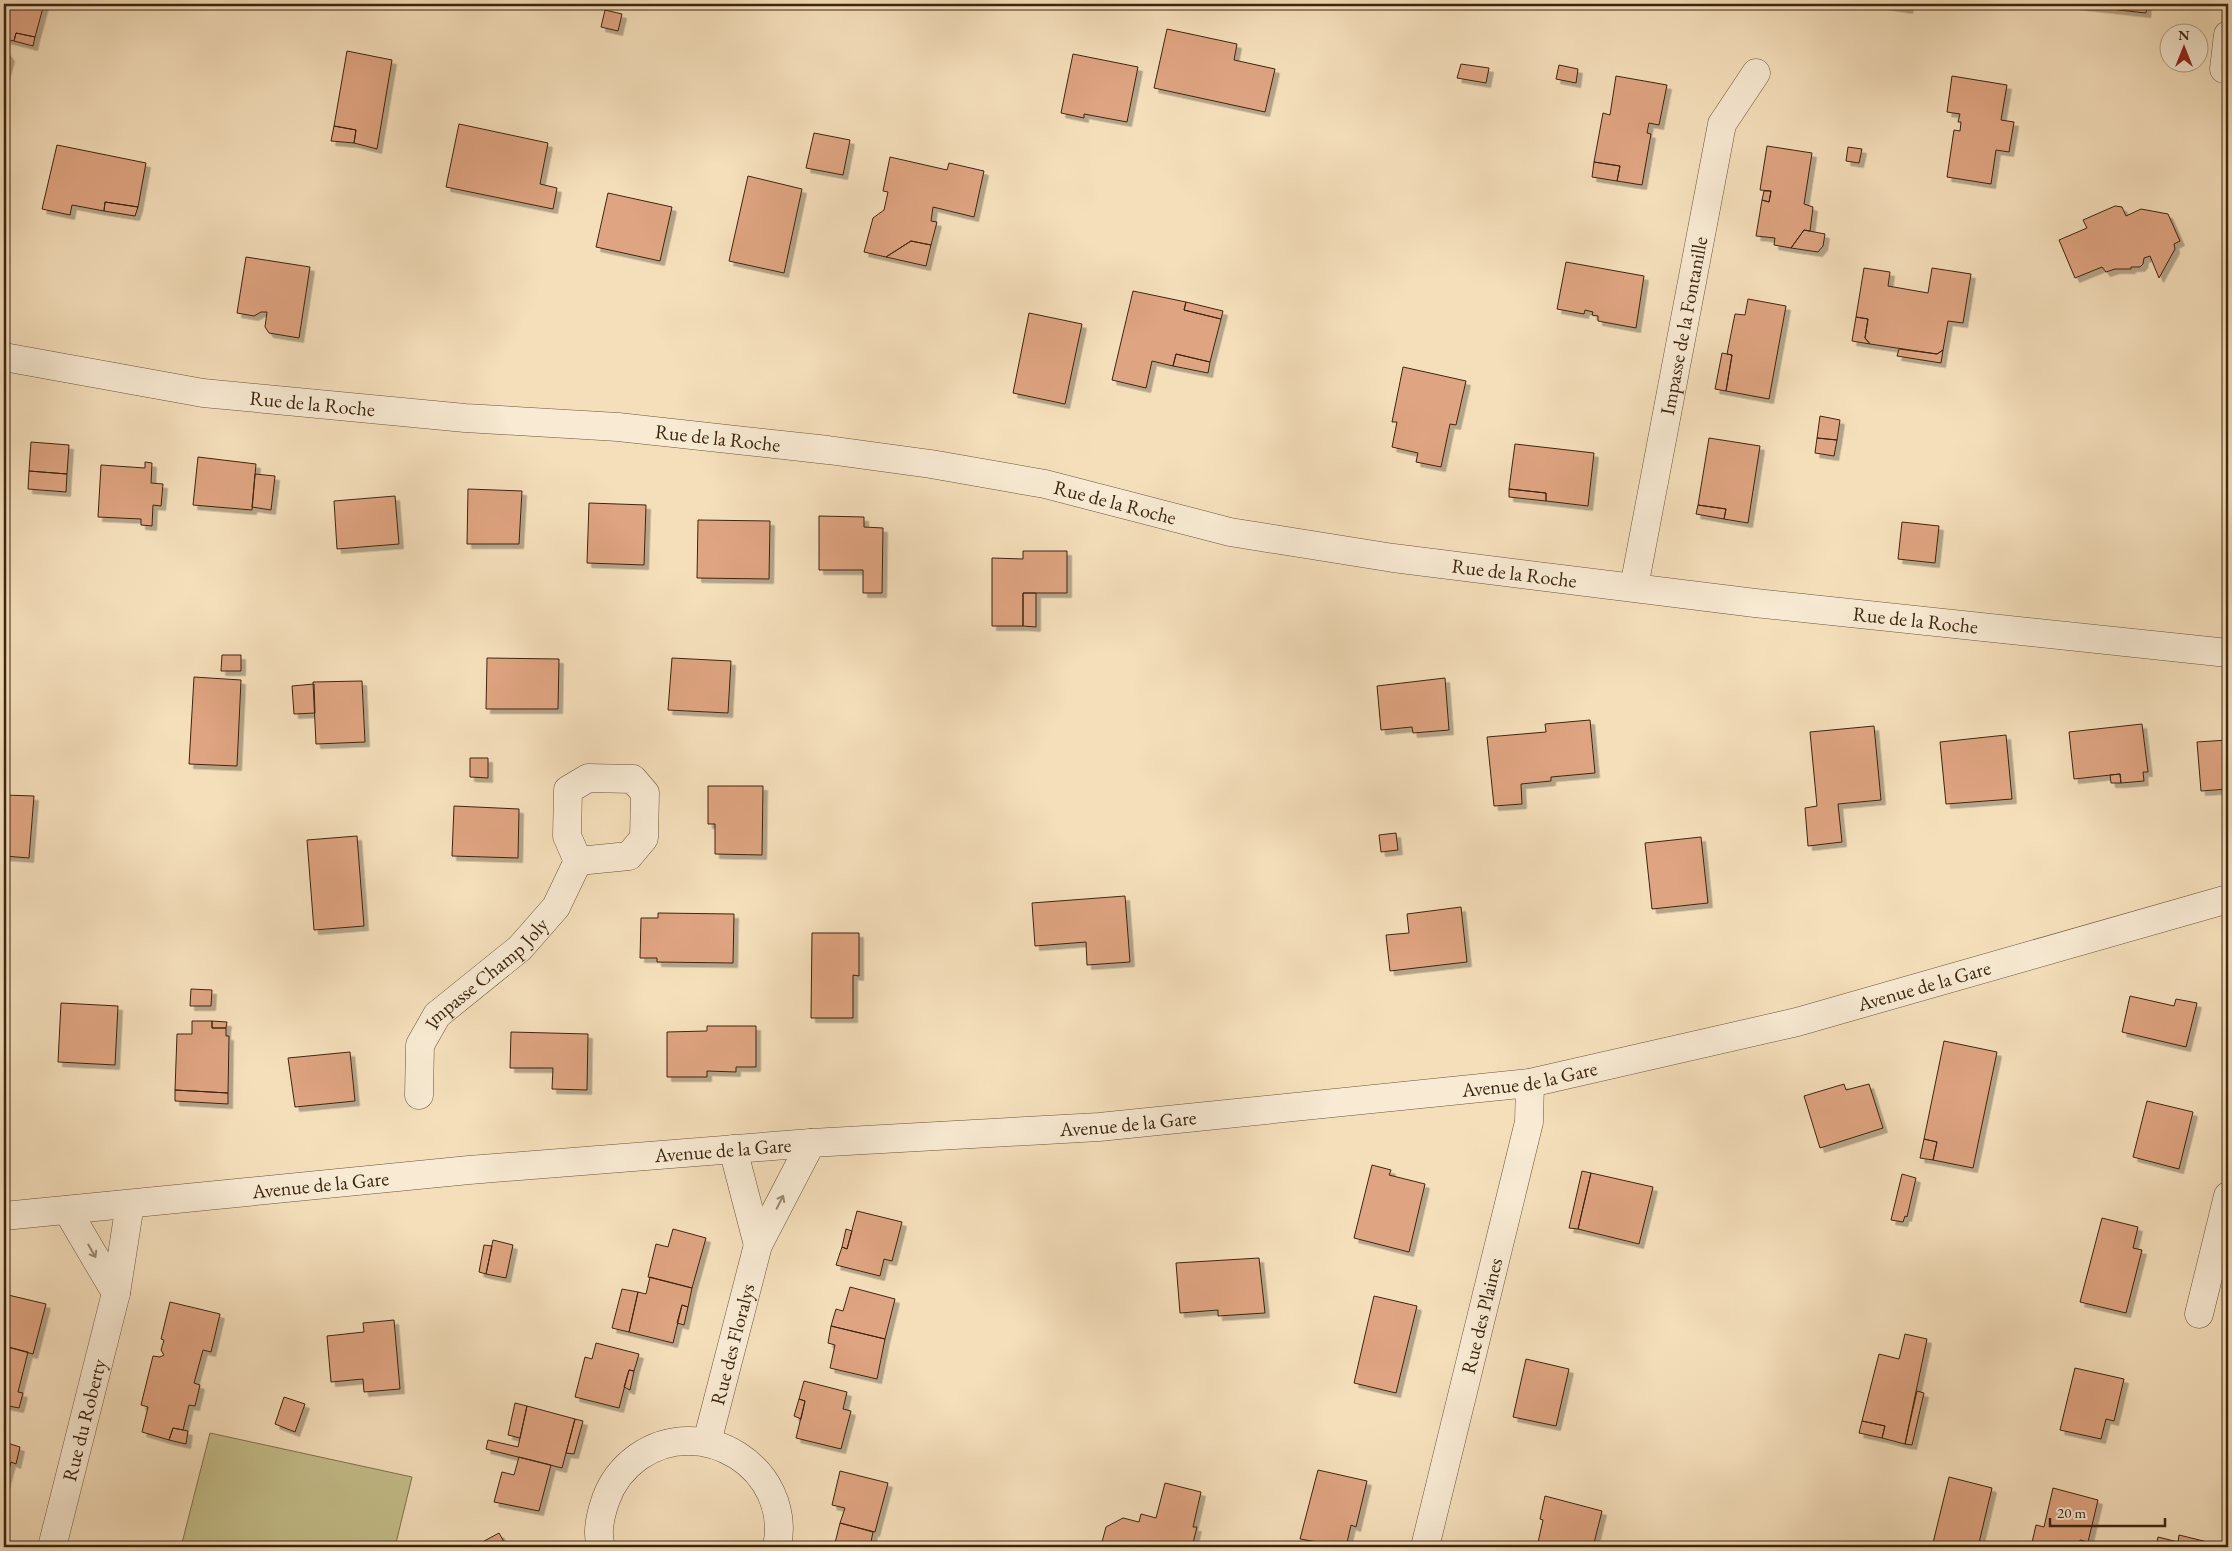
<svg xmlns="http://www.w3.org/2000/svg" width="2232" height="1551" viewBox="0 0 2232 1551" font-family="'EB Garamond',serif">
<style>
.green{fill:#c4bf8b;stroke:#81724c}
.building{fill:#dfa481;stroke:#3e240e;filter:url(#shadow)}
.lines{fill:none;stroke-linecap:round;stroke-linejoin:round}
.minor-casing{stroke:#6c5339;stroke-width:29}
.tertiary-casing{stroke:#6c5339;stroke-width:29}
.minor{stroke:#f8ead3;stroke-width:28}
.tertiary{stroke:#f8ead3;stroke-width:28}
.oneway{stroke:#9b8770}
.labels{text-anchor:middle;stroke-width:5;stroke-linejoin:round;paint-order:stroke}
.street-label{font-size:20px;fill:#3e240e;stroke:#f8ead3}
</style>
<defs>
<filter id="shadow"><feDropShadow dx="4.5" dy="4.5" stdDeviation="0" flood-color="#0004"/></filter>
</defs>
<rect width="100%" height="100%" fill="#f5dfbb"/>
<filter id="stains"><feTurbulence type="fractalNoise" baseFrequency=".004" numOctaves="4"/><feColorMatrix values="0 0 0 0 .2 0 0 0 0 .09 0 0 0 0 .02 0 0 0 .5 -.17"/></filter>
<radialGradient id="worn" r=".72"><stop offset=".6" stop-color="#630" stop-opacity="0"/><stop offset="1" stop-color="#630" stop-opacity=".3"/></radialGradient>
<path class="green" d="M210 1433 412 1477 395 1547H181Z"/>
<path class="building" d="M4 4H44L35 37 16 33 14 41 6 39 4 47Z
M1884 4H1909L1908 9 1884 5Z
M2075 4H2147L2146 13 2075 5Z
M605 10 622 14 618 31 601 27Z
M1167 29 1237 44 1234 60 1275 69 1265 112 1154 88Z
M16 33 35 37 33 46 14 41Z
M4 49 10 57 4 79Z
M347 51 392 60 377 149 354 143 356 130 334 126Z
M1073 54 1138 67 1127 122 1084 114V118L1061 113Z
M1461 64 1489 68 1486 83 1457 78Z
M1559 65 1578 69 1576 83 1556 79Z
M1616 76 1667 85 1659 125 1649 123 1647 133 1651 134 1642 185 1617 181 1620 166 1594 162 1603 113 1610 115Z
M1952 76 2007 85 2001 120 2014 122 2009 152 1996 150 1991 184 1947 177 1954 130 1960 131 1961 122H1958L1960 114 1947 112Z
M459 124 548 143 540 184 557 188 553 209 446 187Z
M334 126 356 130 354 143 331 141Z
M814 133 850 140 843 175 806 168Z
M57 145 146 163 138 207 105 202 104 211 72 205 70 215 42 209Z
M1767 146 1812 153 1804 204 1813 207 1810 231 1804 230 1791 248 1774 245 1775 238 1756 236 1762 200 1769 202 1771 191 1760 190Z
M1848 147 1862 149 1859 163 1846 161Z
M890 157 947 170 949 163 984 171 974 217 933 207 931 221 937 222 931 245 911 241 886 257 864 252 873 218 884 210 888 192 883 191Z
M1594 162 1620 166 1617 181 1592 177Z
M748 176 802 189 784 273 729 261Z
M1764 191H1771L1769 202 1762 200Z
M608 193 672 207 660 261 596 247Z
M105 202 138 207 135 216 104 211Z
M2115 206 2122 207 2126 216 2141 209 2168 214 2180 241 2174 244 2175 249 2159 278 2150 256 2144 258 2143 264 2140 267H2131V269H2115L2106 272 2102 267 2075 278 2059 240 2087 228 2083 220Z
M1804 230 1825 234 1823 246 1818 252 1791 248Z
M911 241 931 245 926 266 886 257Z
M246 257 310 267 299 338 269 333 265 327 267 312H261L254 316 237 313Z
M1566 262 1644 276 1636 328 1598 321V316L1592 315 1593 312 1585 310 1584 314 1557 309Z
M1864 268 1890 272 1888 286 1928 293 1932 268 1971 274 1963 323 1948 321 1943 350 1937 354 1870 344 1865 338 1868 319 1856 317Z
M1133 291 1186 302 1184 310 1221 319 1210 362 1176 354 1173 366 1152 361 1146 388 1112 380Z
M1748 299 1786 306 1769 399 1726 391 1732 355 1727 354 1735 314 1745 315Z
M1186 302 1223 311 1221 319 1184 310Z
M1029 313 1082 324 1065 404 1013 393Z
M1856 317 1868 319 1865 338 1870 344 1852 341Z
M1899 349 1937 354 1943 350 1941 363 1897 356Z
M1722 353 1732 355 1726 391 1715 389Z
M1176 354 1210 362 1208 373 1173 366Z
M1403 367 1466 381 1456 425 1450 424 1441 467 1416 462 1418 453 1392 447 1397 422H1392Z
M1820 416 1840 420 1837 440 1817 438Z
M1709 438 1760 446 1748 523 1724 519 1726 509 1698 505Z
M1817 438 1837 440 1834 456 1815 453Z
M31 442 69 445 67 474 29 471Z
M1515 444 1594 453 1588 506 1546 501V493L1509 489Z
M198 457 256 464 252 510 193 505Z
M145 462 152 463 151 483 163 484 161 506 153 505 152 526 141 525V519L98 517 101 465 145 468Z
M29 471 67 474 66 492 28 489Z
M255 474 275 476 271 510 252 507Z
M468 489 522 491 519 544H467Z
M1509 489 1546 493V501L1509 497Z
M395 496 399 544 337 549 334 501Z
M589 503 646 505 644 565 587 563Z
M1698 505 1726 509 1724 519 1696 514Z
M819 516 864 517V527L883 528 882 593H863V570H819Z
M698 520 770 521 769 579 697 578Z
M1902 522 1939 526 1935 563 1898 559Z
M1023 551H1067V593H1023V626H992V558L1023 559Z
M1023 593H1036V627L1023 626Z
M222 655H241V671H221Z
M487 658 559 659 558 709H486Z
M672 658 731 661 728 713 668 710Z
M194 677 241 680 237 766 189 764Z
M1445 678 1449 730 1413 733 1412 727 1381 730 1377 686Z
M362 681 365 742 316 744 313 682Z
M314 684 315 713 294 714 292 686Z
M1590 720 1595 773 1551 777V781L1521 784 1522 804 1494 806 1487 737 1546 732 1545 724Z
M2142 724 2148 772H2143L2144 781 2121 783 2120 774 2074 779 2069 732Z
M1874 726 1881 800 1838 804 1842 842 1808 846 1805 808 1817 806 1810 732Z
M2006 735 2012 799 1946 804 1940 742Z
M2228 740V789L2201 791 2197 742Z
M470 758H488V778L470 777Z
M2120 774 2121 783H2111L2110 775Z
M708 786H763L762 855 715 854V824H708Z
M4 795 34 796 29 858 4 856Z
M454 806 519 809 518 858 452 856Z
M1396 833 1398 850 1381 852 1379 835Z
M357 836 364 926 314 930 307 840Z
M1701 837 1708 903 1652 909 1645 843Z
M1125 896 1130 962 1087 965 1086 942 1035 946 1032 903Z
M1461 907 1467 962 1390 971 1386 935 1409 933 1407 914Z
M658 913 734 914 733 963 657 962V958H640L641 918H658Z
M812 933H859V976L853 975V1018H811Z
M191 989 212 990 211 1006H190Z
M2130 996 2174 1006 2176 999 2197 1003 2186 1047 2122 1032Z
M61 1003 118 1006 115 1065 58 1062Z
M192 1021H212V1028H226V1036H229L228 1093 175 1090 177 1034H192Z
M212 1021 227 1022 226 1028H212Z
M707 1026H756V1067H736V1072L707 1071V1077H667V1032L707 1031Z
M511 1032 588 1034 587 1090 552 1089 553 1068H510Z
M1944 1041 1997 1052 1973 1168 1933 1160 1937 1142 1924 1139Z
M350 1052 355 1101 295 1107 288 1058Z
M1844 1084 1846 1090 1869 1084 1883 1128 1820 1148 1804 1096Z
M175 1090 228 1093V1104L175 1101Z
M2147 1101 2193 1112 2179 1169 2133 1157Z
M1924 1139 1937 1142 1933 1160 1920 1158Z
M1372 1165 1391 1170 1389 1175 1425 1184 1409 1252 1354 1238Z
M1582 1171 1591 1173 1578 1229 1569 1228Z
M1591 1173 1653 1187 1639 1244 1578 1229Z
M1902 1174 1916 1178 1907 1217 1905 1216 1903 1222 1891 1220Z
M857 1211 902 1222 892 1261 884 1259 880 1276 836 1265 842 1247 847 1249Z
M2102 1218 2138 1227 2133 1248 2142 1250 2126 1313 2080 1302Z
M673 1229 706 1238 692 1288 648 1277 656 1244 668 1247Z
M846 1229 852 1231 847 1249 842 1247Z
M493 1240 513 1245 506 1278 486 1274Z
M484 1245 492 1246 486 1274 479 1272Z
M1259 1258 1265 1313 1218 1316V1310L1180 1313 1176 1263Z
M650 1277 692 1288 688 1307 682 1305 673 1343 629 1332 638 1292 646 1294Z
M850 1287 895 1299 885 1339 831 1326 836 1309 843 1311Z
M622 1289 638 1292 629 1332 612 1328Z
M4 1294 46 1304 33 1354 4 1346Z
M1374 1296 1417 1306 1396 1393 1354 1383Z
M170 1302 220 1314 211 1352 203 1350 194 1383 200 1385 195 1406 189 1405 183 1430 173 1428 169 1440 142 1432 148 1407 141 1405 153 1356 160 1357 164 1355 161 1350 164 1340 161 1339Z
M682 1305 688 1307 684 1325 677 1323Z
M394 1320 400 1389 364 1392 363 1379 331 1382 327 1336 364 1332 363 1323Z
M831 1326 885 1339 877 1379 830 1368 835 1345 828 1343Z
M1905 1334 1927 1339 1905 1444 1882 1438 1885 1426 1862 1421 1879 1354 1899 1359Z
M596 1343 639 1354 634 1371 629 1370 619 1408 575 1397 585 1357 592 1359Z
M4 1346 28 1352 18 1392 23 1393 19 1408 4 1405Z
M1526 1359 1569 1369 1556 1426 1513 1417Z
M2075 1368 2124 1379 2114 1421 2106 1419 2101 1439 2060 1430Z
M629 1370 634 1371 630 1390 624 1387Z
M804 1381 847 1392 843 1409 851 1411 841 1449 796 1438 805 1401 799 1399Z
M1917 1391 1924 1393 1912 1445 1905 1444Z
M284 1397 305 1404 295 1432 275 1424Z
M799 1399 805 1401 801 1419 794 1416Z
M515 1403 527 1406 520 1438 508 1435Z
M527 1406 575 1419 562 1468 486 1449 488 1440 518 1447Z
M575 1419 583 1421 574 1454 566 1453Z
M1862 1421 1885 1426 1882 1438 1859 1433Z
M173 1428 188 1431 186 1444 169 1440Z
M4 1442 20 1447 16 1464 11 1462 4 1488Z
M519 1457 551 1465 539 1511 494 1502 502 1472 514 1475Z
M1318 1470 1367 1481 1356 1527 1351 1525 1346 1547 1300 1539Z
M840 1471 888 1483 875 1532 840 1523 845 1508 832 1505Z
M1949 1477 1992 1488 1978 1547H1932Z
M1165 1483 1201 1492 1193 1527H1197L1192 1547H1106L1102 1542 1106 1527 1123 1518 1139 1522 1141 1514 1156 1518Z
M2053 1488 2098 1500 2088 1542 2080 1540 2079 1547H2031L2036 1525 2044 1527Z
M1545 1496 1602 1511 1593 1547H1537L1543 1520 1540 1519Z
M840 1523 873 1532 870 1547H834Z
M499 1533 507 1547H473Z
M2179 1535 2228 1547H2156L2158 1537 2178 1542Z"/>
<g class="lines">
<defs>
<g id="minor">
<path d="M2224 69 2228 35"/>
<path id="s1" d="M4 357 203 393 465 418 618 427 828 450 931 464 1045 484 1230 532 1393 558 1755 603 2228 653"/>
<path id="s2" d="M1634 587 1722 124 1756 73"/>
<path d="M588 778 633 779 645 793 644 838 629 856 578 861 567 836 568 790Z"/>
<path id="s3" d="M419 1095 420 1045 437 1015 520 948 556 907 578 861"/>
<path d="M733 1149 758 1245"/>
<path d="M67 1210 116 1293"/>
<path d="M2199 1314 2228 1196"/>
<path id="s4" d="M707 1442 758 1245 811 1143"/>
<path id="s5" d="M52 1547 116 1293 130 1204"/>
<path d="M601 1547C596 1532 601 1513 606 1499 612 1482 623 1468 638 1457 702 1412 793 1468 777 1547"/>
<path id="s6" d="M1425 1547 1529 1122 1530 1083"/>
</g>
<g id="tertiary">
<path id="s7" d="M4 1216 469 1170 811 1143 1099 1127 1530 1083 1797 1022 2228 899"/>
</g>
</defs>
<use href="#minor" class="minor-casing"/>
<use href="#tertiary" class="tertiary-casing"/>
<use href="#minor" class="minor"/>
<use href="#tertiary" class="tertiary"/>
</g>
<defs><path id="oneway-shaft" d="M-6 0H5M1.5-3L5.5 0L1.5 3" fill="none" stroke-width="1.6" stroke-linecap="round" stroke-linejoin="round" transform="scale(1.25)"/></defs>
<g class="oneway">
<use href="#oneway-shaft" transform="translate(780 1202) rotate(-63)"/>
<use href="#oneway-shaft" transform="translate(92 1251) rotate(60)"/>
</g>
<g class="labels">
<g class="street-label">
<text dy="7" stroke="none"><textPath href="#s2" startOffset="266">Impasse de la Fontanille</textPath></text>
<text dy="7" stroke="none"><textPath href="#s1" startOffset="312">Rue de la Roche</textPath></text>
<text dy="7" stroke="none"><textPath href="#s1" startOffset="719">Rue de la Roche</textPath></text>
<text dy="7" stroke="none"><textPath href="#s1" startOffset="1122">Rue de la Roche</textPath></text>
<text dy="7" stroke="none"><textPath href="#s1" startOffset="1528">Rue de la Roche</textPath></text>
<text dy="7" stroke="none"><textPath href="#s1" startOffset="1932">Rue de la Roche</textPath></text>
<text dy="7" stroke="none"><textPath href="#s3" startOffset="149">Impasse Champ Joly</textPath></text>
<text dy="7" stroke="none"><textPath href="#s7" startOffset="1938">Avenue de la Gare</textPath></text>
<text dy="7" stroke="none"><textPath href="#s7" startOffset="1532">Avenue de la Gare</textPath></text>
<text dy="7" stroke="none"><textPath href="#s7" startOffset="1128">Avenue de la Gare</textPath></text>
<text dy="7" stroke="none"><textPath href="#s7" startOffset="722">Avenue de la Gare</textPath></text>
<text dy="7" stroke="none"><textPath href="#s7" startOffset="318">Avenue de la Gare</textPath></text>
<text dy="7" stroke="none"><textPath href="#s6" startOffset="238">Rue des Plaines</textPath></text>
<text dy="7" stroke="none"><textPath href="#s4" startOffset="101">Rue des Floralys</textPath></text>
<text dy="7" stroke="none"><textPath href="#s5" startOffset="131">Rue du Roberty</textPath></text>
</g>
</g>
<rect width="2232" height="1551" fill="none" stroke="#f5dfbb" stroke-width="20"/>
<rect x="5" y="5" width="2222" height="1541" fill="none" stroke="#3e240e" stroke-width="2.5"/>
<rect x="10" y="10" width="2212" height="1531" fill="none" stroke="#3e240e"/>
<g transform="translate(2184 48)"><circle r="24" fill="#f8ead3" stroke="#ae9b84"/>
<path d="M0-4L9 19L0 12L-9 19Z" fill="#8f2418"/>
<text y="-8" font-size="14" font-weight="bold" text-anchor="middle" fill="#3e240e">N</text>
</g>
<path d="M2050 1518v8h115v-8" fill="none" stroke="#3e240e" stroke-width="2.5"/>
<text x="2057" y="1518" font-size="15" fill="#3e240e" stroke="#f8ead3" stroke-width="4" paint-order="stroke">20 m</text>
<rect width="100%" height="100%" filter="url(#stains)"/>
<rect width="100%" height="100%" fill="url(#worn)"/>
</svg>
